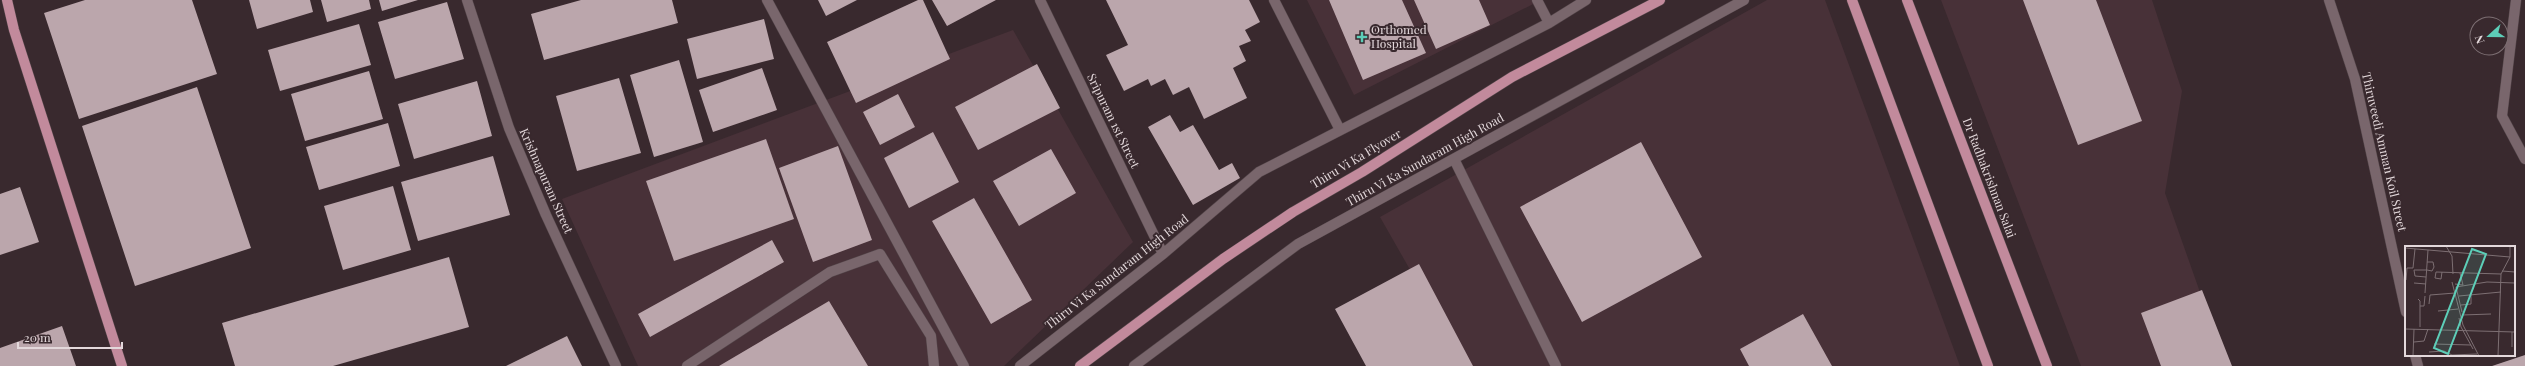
<svg xmlns="http://www.w3.org/2000/svg" width="2525" height="366" viewBox="0 0 2525 366" font-family="'Playfair Display',serif">
<style>
.built{fill:#483138}
.building{fill:#bba6ac}
.lines{fill:none;stroke-linecap:round;stroke-linejoin:round}
.minor-casing{stroke:#534549;stroke-width:11}
.major-casing{stroke:#534549;stroke-width:11}
.minor{stroke:#79666c;stroke-width:10}
.major{stroke:#c28a9c;stroke-width:10}
.poi-dot{fill:#5dceb8;stroke:#39292e;stroke-width:1.5}
.labels{text-anchor:middle;stroke-width:4;stroke-linejoin:round;paint-order:stroke}
.poi-label{font-size:12px;fill:#e3d8db;stroke:#39292e;text-anchor:start}
.street-label{font-size:12px;fill:#e3d8db;stroke:#39292e}
.inset-road{fill:none;stroke:#7d6f73;stroke-width:1}
.view{fill:#5dceb8;fill-opacity:0.15;stroke:#5dceb8;stroke-width:2}
.inset-edge{fill:none;stroke:#e3d8db;stroke-width:2}
</style>
<rect width="100%" height="100%" fill="#39292e"/>
<path class="built" d="M1307 0H1541L1354 95Z
M1767 0H1825L1960 366H1465L1380 217Z
M1941 0H2152L2182 91 2165 193 2226 366H2081Z
M1013 30 1133 242 1004 366H638L562 199Z"/>
<path class="building" d="M85 0H192L217 74 79 119 44 13Z
M249 0H310L313 12 257 29Z
M321 0H369L371 9 327 22Z
M379 0H418L382 11Z
M581 0H672L678 23 544 60 531 14Z
M818 0H857L826 16Z
M918 0H923L950 59 856 103 827 42Z
M932 0H996L947 26Z
M1106 0H1249L1260 22 1245 30 1251 41 1239 46 1246 61 1233 68 1247 98 1204 119 1189 87 1173 95 1165 79 1151 86 1148 79 1124 91 1106 55 1128 45Z
M1329 0H1402L1426 53 1363 80Z
M1414 0H1479L1490 25 1436 49Z
M2023 0H2096L2142 121 2078 145Z
M447 2 464 59 395 79 378 22Z
M764 19 774 59 697 79 687 39Z
M359 24 371 65 280 91 268 50Z
M679 60 703 142 654 157 630 75Z
M1037 64 1060 108 978 150 955 107Z
M762 68 777 110 713 132 699 90Z
M369 71 383 119 305 141 291 94Z
M619 78 641 153 577 171 556 96Z
M477 81 492 136 414 159 398 104Z
M197 87 251 248 135 286 82 126Z
M898 94 915 127 880 145 863 112Z
M1170 115 1180 132 1193 125 1219 170 1232 163 1240 178 1193 205 1148 127Z
M388 123 400 166 319 190 306 147Z
M933 132 959 182 909 208 884 158Z
M766 139 794 219 674 261 646 181Z
M1641 142 1702 257 1582 322 1520 207Z
M838 146 872 240 813 262 779 168Z
M1051 149 1076 193 1019 226 993 181Z
M493 156 510 215 418 241 401 182Z
M393 186 411 250 343 270 324 206Z
M20 187 39 242 0 255V194Z
M974 198 1032 300 991 324 932 221Z
M772 240 784 262 650 337 638 314Z
M449 257 469 327 333 366H235L222 323Z
M1419 264 1473 366H1366L1335 309Z
M2202 290 2232 366H2161L2141 313Z
M829 301 868 366H719Z
M1803 314 1832 366H1749L1740 349Z
M62 326 76 366H0V348Z
M567 336 582 366H506Z
M2525 355V366H2492Z"/>
<g class="lines">
<defs>
<path id="minor" d="M467 0 509 128 546 215 616 366
M767 0 964 366
M1040 0 1163 254
M1274 0 1340 130
M1537 0 1549 23
M2329 0 2355 79 2406 312
M2516 0 2502 116 2525 159
M1454 159 1556 366
M2415 355 2418 366
M687 366 830 272 880 254 931 336 934 366
M1020 366 1163 254 1259 172 1549 23 1586 0
M1134 366 1298 244 1744 0"/>
<path id="major" d="M7 0 14 30 122 366
M1852 0 1988 366
M1907 0 2047 366
M1080 366 1223 259 1293 212 1362 172 1512 77 1660 0"/>
</defs>
<use href="#minor" class="minor-casing"/>
<use href="#major" class="major-casing"/>
<use href="#minor" class="minor"/>
<use href="#major" class="major"/>
</g>
<path class="poi-dot" d="M1360 31h4v4h4v4h-4v4h-4v-4h-4v-4h4z"/>
<g class="labels">
<g class="poi-label">
<text x="1371" y="34">Orthomed<tspan x="1371" dy="14">Hospital</tspan></text>
</g>
<g class="street-label">
<text transform="translate(1113 121) rotate(64)" y="4">Sripuram 1st Street</text>
<text transform="translate(2384 152) rotate(77)" y="4">Thiruveedi Amman Koil Street</text>
<text transform="translate(1356 159) rotate(-31)" y="4">Thiru Vi Ka Flyover</text>
<text transform="translate(1425 160) rotate(-29)" y="4">Thiru Vi Ka Sundaram High Road</text>
<text transform="translate(1989 178) rotate(69)" y="4">Dr Radhakrishnan Salai</text>
<text transform="translate(546 181) rotate(66)" y="4">Krishnapuram Street</text>
<text transform="translate(1117 272) rotate(-38)" y="4">Thiru Vi Ka Sundaram High Road</text>
</g>
</g>
<g transform="translate(2405 246)">
<rect width="110" height="110" fill="#39292e"/>
<path class="inset-road" d="M41 0 47 10 48 28M0 2 105 11M22 24 27 25 29 21 28 16H22M97 25 110 26M37 26 36 33 30 32 31 26 96 28M21 31 10 30 9 24H22M1 34 2 22H8L10 3M47 36 58 79 74 110M9 37 21 38M50 38 58 39 55 27M20 47 23 4M54 50 96 46M13 53 15 55V81M24 58 25 49 50 47M56 59 66 58V49M15 60H19L20 50M33 65 53 63M57 66 51 41 82 36 110 37M57 69 86 68M54 72 56 81 68 103M0 83 110 86M107 86V101M9 96 19 95 23 83M29 98 66 99M24 106 39 105 47 109 72 108M8 110 9 83M93 110 96 28 105 11V0"/>
<path class="view" d="M67 3 81 8 43 108 29 102Z"/>
<rect width="110" height="110" class="inset-edge"/>
</g>
<g transform="translate(2489 36) rotate(249)"><circle r="19" fill="#39292e" stroke="#7d6f73"/>
<path d="M0-3L7 15L0 10L-7 15Z" fill="#5dceb8"/>
<text y="-6" font-size="11" font-weight="bold" text-anchor="middle" fill="#e3d8db">N</text>
</g>
<path d="M18 342v6h104v-6" fill="none" stroke="#e3d8db" stroke-width="2"/>
<text x="24" y="342" font-size="12" fill="#e3d8db" stroke="#39292e" stroke-width="3" paint-order="stroke">20 m</text>
</svg>
